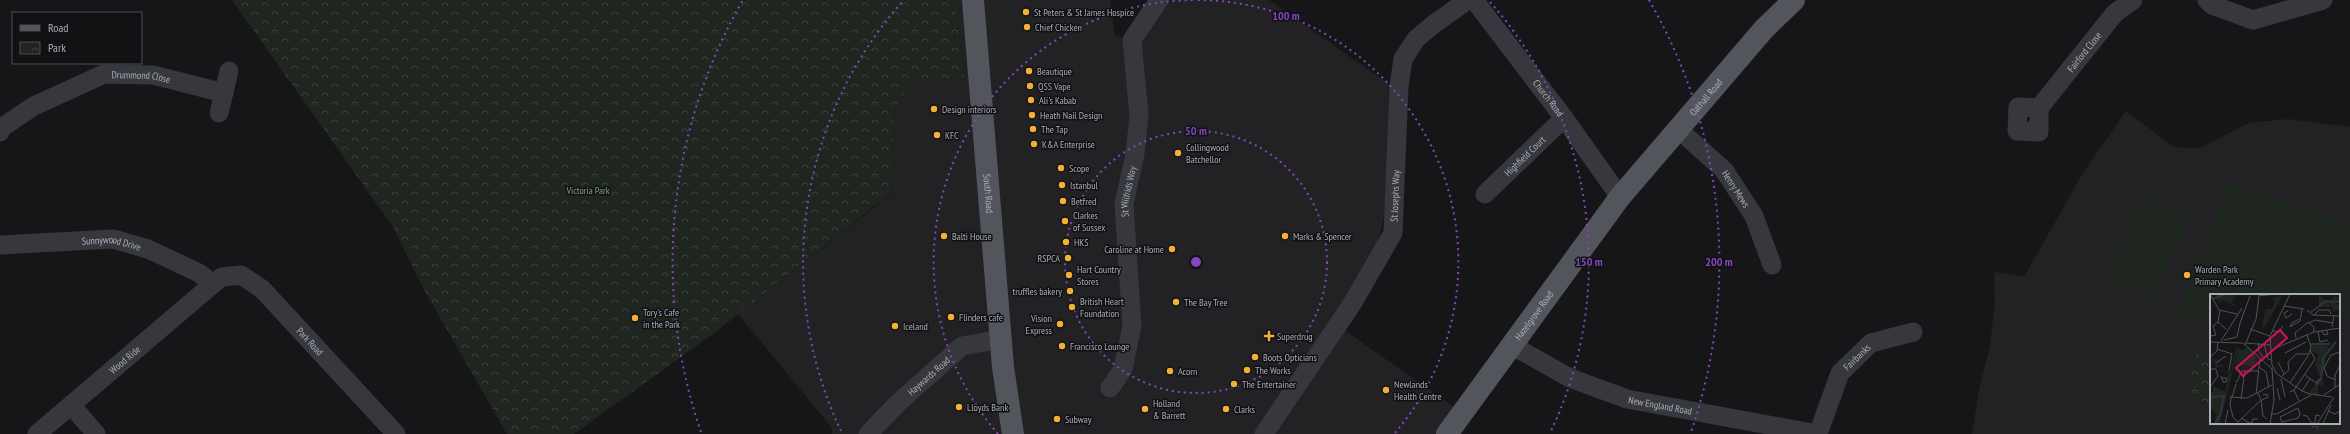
<svg xmlns="http://www.w3.org/2000/svg" width="2350" height="434" viewBox="0 0 2350 434" font-family="'PT Sans Narrow',sans-serif">
<style>
.built{fill:#222225;fill-rule:evenodd}
.green{fill:#1e261f}
.park{fill:url(#park-crowns)}
.lines{fill:none;stroke-linecap:round;stroke-linejoin:round}
.minor{stroke:#37383d;stroke-width:19}
.major{stroke:#53555c;stroke-width:22}
.ring{fill:none;stroke:#8446be;stroke-width:2;stroke-dasharray:2 4}
.poi-dot{fill:#f2b134;stroke:#111113;stroke-width:1.5}
.labels{text-anchor:middle;stroke-width:3;stroke-linejoin:round;paint-order:stroke}
.poi-label{font-size:10px;fill:#a8adb8;stroke:#111113;text-anchor:start}
.street-label{font-size:10px;fill:#a8adb8;stroke:#111113}
.park-label{font-size:10px;fill:#7fa381;stroke:#111113}
.inset-river{fill:none;stroke:#2c353c;stroke-width:2}
.inset-road{fill:none;stroke:#505258;stroke-width:1}
.view{fill:#c2185b;fill-opacity:0.15;stroke:#c2185b;stroke-width:2}
.inset-edge{fill:none;stroke:#a8adb8;stroke-width:2}
.centre{fill:#8446be;stroke:#111113;stroke-width:2}
.ring-label{font-size:12px;text-anchor:middle;font-weight:bold;fill:#8446be;stroke:#111113;stroke-width:3;stroke-linejoin:round;paint-order:stroke}
</style>
<defs>
<pattern id="park-crowns" width="20" height="18" patternUnits="userSpaceOnUse"><rect width="20" height="18" fill="#1e261f"/><path d="M2 6a3 3 0 1 1 6 0M12 15a3 3 0 1 1 6 0" fill="none" stroke="#3c433d"/></pattern>
</defs>
<rect width="100%" height="100%" fill="#161618"/>
<path class="built" d="M955 0H1110L1115 35 1132 40 1171 0H1269L1389 84 1386 208 1379 238 1388 242 1337 325 1463 413 1447 434H832V428L738 314 891 194 894 110 910 84 964 77Z
M2126 111 2174 147 2200 148 2249 123 2288 119 2350 127V434H1972L1979 389 1990 346 1995 300 1994 272 2024 277 2084 171ZM2211 295H2339V423H2211Z"/>
<path class="green" d="M2228 181 2350 226V291L2339 329V295H2211V327L2177 315Z
M2143 194 2190 218 2151 300 2103 278Z"/>
<path class="park" d="M232 0H955L964 77 910 84 894 110 891 193 713 334 574 434H507L422 286 393 227Z
M2197 353 2211 356V403L2185 397Z
M2292 423H2332L2330 432Z"/>
<g class="lines">
<g class="minor">
<path id="s1" d="M1474 0 1564 118 1620 197"/>
<path d="M2207 0 2212 5 2253 20 2323 0"/>
<path d="M2018 107 2039 108V132L2017 131Z"/>
<path id="s2" d="M2039 108 2115 13 2133 0"/>
<path d="M219 113 229 71"/>
<path id="s3" d="M1678 129 1724 170 1754 216 1772 265"/>
<path id="s4" d="M0 132 1 128 34 106 104 74 153 75 224 93"/>
<path id="s5" d="M1485 194 1564 118"/>
<path id="s6" d="M0 245 113 239 148 249 199 273 213 284"/>
<path id="s7" d="M1513 346 1570 378 1627 399 1818 434"/>
<path id="s8" d="M1110 388 1123 369 1132 326 1124 204 1135 154 1139 115 1132 40 1159 0"/>
<path d="M71 405 96 434"/>
<path id="s9" d="M37 434 213 284 222 277 241 275 262 289 396 434"/>
<path id="s10" d="M868 434 899 402 962 346 1001 339"/>
<path id="s11" d="M1264 434 1352 304 1393 233 1399 86 1403 59 1416 39 1434 24 1468 0"/>
<path id="s12" d="M1818 434 1840 373 1871 343 1913 332"/>
</g>
<g class="major">
<path id="s13" d="M973 0 1003 367 1013 434"/>
<path id="s14" d="M1447 434 1620 197 1764 29 1794 0"/>
</g>
</g>
<g class="ring">
<circle cx="1196" cy="262" r="131"/>
<path d="M998 434A262 262 0 0 1 1194 0M1198 0A262 262 0 0 1 1394 434"/>
<path d="M841 431A393 393 0 0 1 902 2M1490 2A393 393 0 0 1 1551 431"/>
<path d="M701 432A523 523 0 0 1 743 0M1649 0A523 523 0 0 1 1691 432"/>
</g>
<g class="poi-dot">
<circle cx="1026" cy="12" r="4"/>
<circle cx="1027" cy="27" r="4"/>
<circle cx="1029" cy="71" r="4"/>
<circle cx="1030" cy="86" r="4"/>
<circle cx="1031" cy="100" r="4"/>
<circle cx="934" cy="109" r="4"/>
<circle cx="1032" cy="115" r="4"/>
<circle cx="1033" cy="129" r="4"/>
<circle cx="937" cy="135" r="4"/>
<circle cx="1034" cy="144" r="4"/>
<circle cx="1178" cy="153" r="4"/>
<circle cx="1061" cy="168" r="4"/>
<circle cx="1062" cy="185" r="4"/>
<circle cx="1063" cy="201" r="4"/>
<circle cx="1065" cy="221" r="4"/>
<circle cx="944" cy="236" r="4"/>
<circle cx="1285" cy="236" r="4"/>
<circle cx="1066" cy="242" r="4"/>
<circle cx="1172" cy="249" r="4"/>
<circle cx="1068" cy="258" r="4"/>
<circle cx="1069" cy="275" r="4"/>
<circle cx="2187" cy="275" r="4"/>
<circle cx="1070" cy="291" r="4"/>
<circle cx="1176" cy="302" r="4"/>
<circle cx="1072" cy="307" r="4"/>
<circle cx="951" cy="317" r="4"/>
<circle cx="635" cy="318" r="4"/>
<circle cx="1060" cy="324" r="4"/>
<circle cx="895" cy="326" r="4"/>
<path d="M1267 330h4v4h4v4h-4v4h-4v-4h-4v-4h4z"/>
<circle cx="1062" cy="346" r="4"/>
<circle cx="1255" cy="357" r="4"/>
<circle cx="1247" cy="370" r="4"/>
<circle cx="1170" cy="371" r="4"/>
<circle cx="1234" cy="384" r="4"/>
<circle cx="1386" cy="390" r="4"/>
<circle cx="959" cy="407" r="4"/>
<circle cx="1145" cy="409" r="4"/>
<circle cx="1226" cy="409" r="4"/>
<circle cx="1057" cy="419" r="4"/>
</g>
<g class="labels">
<g class="poi-label">
<text x="1034" y="16">St Peters &amp; St James Hospice</text>
<text x="1035" y="31">Chief Chicken</text>
<text x="1037" y="75">Beautique</text>
<text x="1038" y="90">QSS Vape</text>
<text x="1039" y="104">Ali's Kabab</text>
<text x="942" y="113">Design interiors</text>
<text x="1040" y="119">Heath Nail Design</text>
<text x="1041" y="133">The Tap</text>
<text x="945" y="139">KFC</text>
<text x="1042" y="148">K&amp;A Enterprise</text>
<text x="1186" y="151">Collingwood<tspan x="1186" dy="12">Batchellor</tspan></text>
<text x="1069" y="172">Scope</text>
<text x="1070" y="189">Istanbul</text>
<text x="1071" y="205">Betfred</text>
<text x="1073" y="219">Clarkes<tspan x="1073" dy="12">of Sussex</tspan></text>
<text x="952" y="240">Balti House</text>
<text x="1293" y="240">Marks &amp; Spencer</text>
<text x="1074" y="246">HKS</text>
<text x="1164" y="253" text-anchor="end">Caroline at Home</text>
<text x="1060" y="262" text-anchor="end">RSPCA</text>
<text x="1077" y="273">Hart Country<tspan x="1077" dy="12">Stores</tspan></text>
<text x="2195" y="273">Warden Park<tspan x="2195" dy="12">Primary Academy</tspan></text>
<text x="1062" y="295" text-anchor="end">truffles bakery</text>
<text x="1080" y="305">British Heart<tspan x="1080" dy="12">Foundation</tspan></text>
<text x="1184" y="306">The Bay Tree</text>
<text x="643" y="316">Tory's Cafe<tspan x="643" dy="12">in the Park</tspan></text>
<text x="959" y="321">Flinders cafe</text>
<text x="1052" y="322" text-anchor="end">Vision<tspan x="1052" dy="12">Express</tspan></text>
<text x="903" y="330">Iceland</text>
<text x="1277" y="340">Superdrug</text>
<text x="1070" y="350">Francisco Lounge</text>
<text x="1263" y="361">Boots Opticians</text>
<text x="1255" y="374">The Works</text>
<text x="1178" y="375">Acorn</text>
<text x="1242" y="388">The Entertainer</text>
<text x="1394" y="388">Newlands<tspan x="1394" dy="12">Health Centre</tspan></text>
<text x="1153" y="407">Holland<tspan x="1153" dy="12">&amp; Barrett</tspan></text>
<text x="967" y="411">Lloyds Bank</text>
<text x="1234" y="413">Clarks</text>
<text x="1065" y="423">Subway</text>
</g>
<g class="street-label">
<text dy="4" stroke="none"><textPath href="#s2" startOffset="72">Fairford Close</textPath></text>
<text dy="4" stroke="none"><textPath href="#s4" startOffset="158">Drummond Close</textPath></text>
<text dy="4" stroke="none"><textPath href="#s1" startOffset="123">Church Road</textPath></text>
<text dy="4" stroke="none"><textPath href="#s14" startOffset="425">Oathall Road</textPath></text>
<text dy="4" stroke="none"><textPath href="#s5" startOffset="55">Highfield Court</textPath></text>
<text dy="4" stroke="none"><textPath href="#s3" startOffset="84">Henry Mews</textPath></text>
<text dy="4" stroke="none"><textPath href="#s8" startOffset="202">St Wilfrids Way</textPath></text>
<text dy="4" stroke="none"><textPath href="#s13" startOffset="194">South Road</textPath></text>
<text dy="4" stroke="none"><textPath href="#s11" startOffset="276">St Josephs Way</textPath></text>
<text dy="4" stroke="none"><textPath href="#s6" startOffset="112">Sunnywood Drive</textPath></text>
<text dy="4" stroke="none"><textPath href="#s14" startOffset="147">Hazelgrove Road</textPath></text>
<text dy="4" stroke="none"><textPath href="#s9" startOffset="358">Park Road</textPath></text>
<text dy="4" stroke="none"><textPath href="#s12" startOffset="88">Fairbanks</textPath></text>
<text dy="4" stroke="none"><textPath href="#s9" startOffset="115">Wood Ride</textPath></text>
<text dy="4" stroke="none"><textPath href="#s10" startOffset="84">Haywards Road</textPath></text>
<text dy="4" stroke="none"><textPath href="#s7" startOffset="160">New England Road</textPath></text>
</g>
<g class="park-label">
<text x="588" y="194">Victoria Park</text>
</g>
</g>
<g transform="translate(2210 294)">
<rect width="130" height="130" fill="#161618"/>
<path d="M109 0 118 9 125 2H127V6L130 3V7L126 10H130V15L123 18 122 13H109ZM72 2 57 30 52 36 55 15H62L65 8 62 4ZM26 54 36 57V71L27 72 24 79 28 55 10 130H4L6 120 0 114V98H3V92L16 98 18 78 11 77 12 72 6 74 2 63 5 66 10 65 6 67 7 71H13L12 76 21 78ZM109 61 116 66 114 76 111 77 114 93H111L110 90 108 92 109 102 98 100 110 84 105 70Z" fill="#1e261f"/>
<path d="M100 51 103 50 119 52 113 64 101 56Z" fill="#1e261f"/>
<path d="M7 0H23L26 3 21 8 29 14 13 6 9 8 6 4ZM38 53 46 63 44 74 28 69 32 56Z" fill="#1e261f"/>
<path class="inset-river" d="M3 5 15 0M101 18 116 7 130 8M101 50H120M106 91 111 85 113 64 126 48M0 103 14 102 10 121 5 130"/>
<path class="inset-road" d="M0 0 9 16 27 20M80 0 60 42 62 71 67 80 92 97 100 100 122 103M48 2 67 0M74 12 94 15M10 16 8 28 16 35M97 16 103 21 130 22M78 17 74 19 76 24 82 20M104 21 109 16H119L121 20M89 25 82 29 80 33 90 27 92 15M98 28 104 33V38M99 29 105 26 123 29M122 33 124 21M40 35 60 42M63 37 69 38 73 32M108 37 110 48 118 46M112 37 114 41 118 40 116 36M0 42 6 41 3 32 8 28M27 43 30 29 40 2M86 44 85 39 98 28M14 46 27 43M11 47 32 14M0 48 33 49 62 75M35 49 60 51M49 49 48 56 53 63M54 50 58 65 61 66M35 51 46 25 49 3M7 55 22 60 19 77M61 56 104 38 130 34M75 59 96 48M0 63 7 57 8 48M68 68 74 80M6 69 16 62M49 73 56 78 59 93M0 75H6L8 82 0 93M95 81 106 89 109 85M11 82 13 88H16L17 84H12M72 82 79 76 78 68 86 60H99M71 85 75 103M125 86 117 82 114 74 121 61 130 58M26 89 32 77H49M80 89 99 60 101 53 97 41M125 93V81L130 71M67 94 70 106M84 96 89 107M92 97 100 85M80 98 84 96 105 65 100 56M46 100 50 65M114 101 130 90M20 103 37 104 62 91M21 103 20 111 23 123 28 128M22 103 26 90M31 105 35 76M51 106 53 122 57 125M52 106 58 103 57 100 53 101M88 114 90 120 88 124 72 128 70 123ZM118 117 125 120 130 117M61 120H67L101 101M93 121 97 122 102 130M31 124 41 130 43 125H48M28 128 51 106 48 99M15 130 18 116M60 130 64 106 62 74M101 130 105 128 106 121 110 122M107 130 124 103M113 130 121 111"/>
<path class="view" d="M70 36 77 44 33 82 26 74Z"/>
<rect width="130" height="130" class="inset-edge"/>
</g>
<circle cx="1196" cy="262" r="6" class="centre"/>
<g class="ring-label">
<text x="1286" y="20">100 m</text>
<text x="1196" y="135">50 m</text>
<text x="1589" y="266">150 m</text>
<text x="1719" y="266">200 m</text>
</g>
<rect x="12" y="12" width="130" height="52" fill="#111113" stroke="#4d4f55"/>
<rect x="20" y="25" width="20" height="6" fill="#53555c" stroke="#4d4f55"/>
<text x="48" y="32" font-size="12" fill="#a8adb8">Road</text>
<rect x="20" y="42" width="20" height="12" fill="url(#park-crowns)" stroke="#4d4f55"/>
<text x="48" y="52" font-size="12" fill="#a8adb8">Park</text>
</svg>
